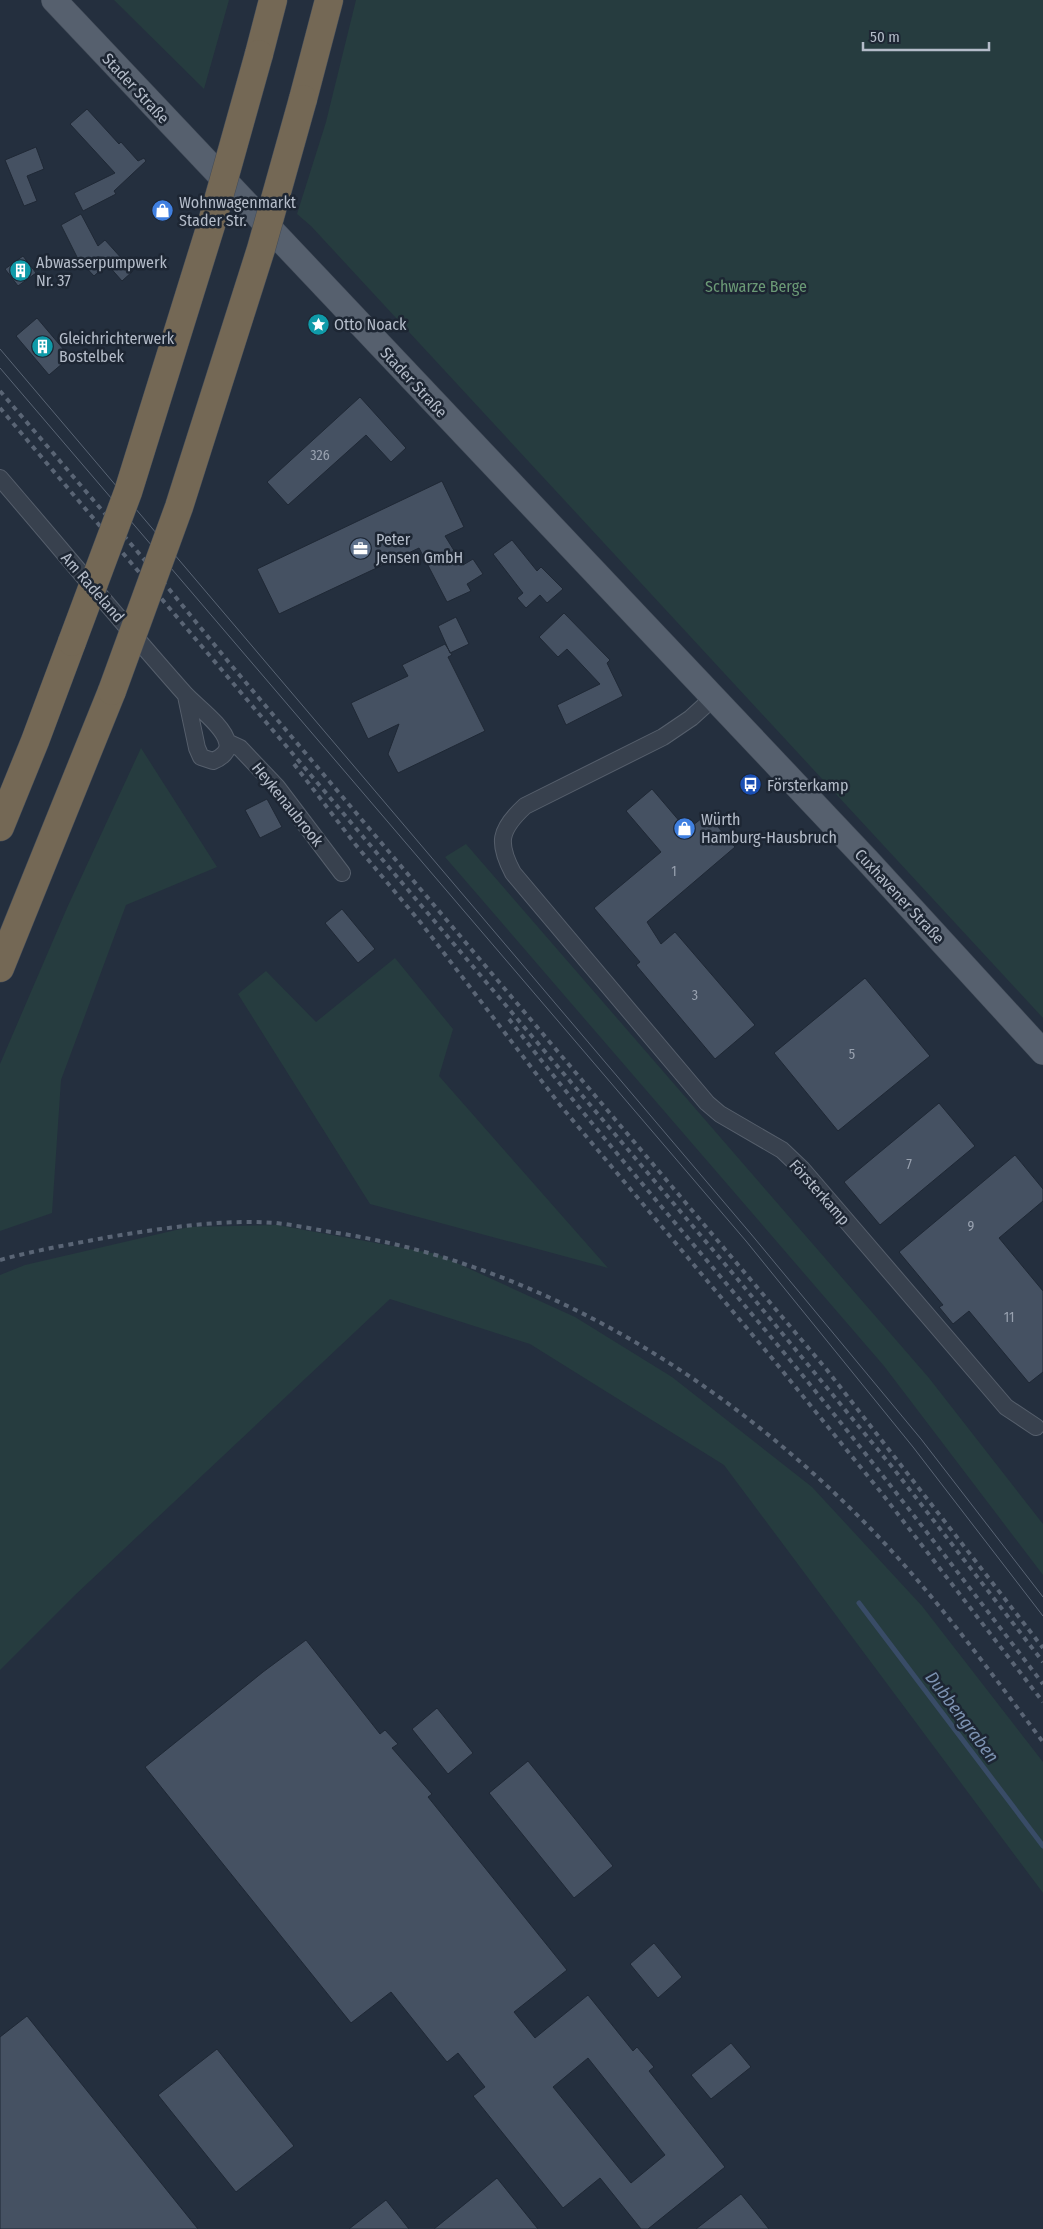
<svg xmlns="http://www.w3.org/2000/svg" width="1043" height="2229" viewBox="0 0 1043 2229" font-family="'Fira Sans Condensed',sans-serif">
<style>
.green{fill:#263c3f}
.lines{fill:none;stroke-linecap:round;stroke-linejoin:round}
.stream{stroke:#394c67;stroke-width:5}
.building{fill:#455162;stroke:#1f2835;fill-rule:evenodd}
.minor-casing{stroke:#565f6c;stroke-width:18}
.primary-casing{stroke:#414a57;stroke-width:26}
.motorway-casing{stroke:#434c59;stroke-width:29}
.minor{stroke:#38414e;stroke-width:16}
.primary{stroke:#56606e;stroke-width:25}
.motorway{stroke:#746855;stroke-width:28}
.tram{stroke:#5a6575;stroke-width:1}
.rail{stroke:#5a6575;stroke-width:4;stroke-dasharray:5 5;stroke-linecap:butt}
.motorway-bridge-casing{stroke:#434c59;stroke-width:29;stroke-linecap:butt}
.motorway-bridge{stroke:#746855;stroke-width:28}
.labels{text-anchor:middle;stroke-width:5;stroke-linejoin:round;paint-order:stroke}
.number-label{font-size:14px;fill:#98a1af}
.street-label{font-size:16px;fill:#b4bcc9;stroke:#1d2633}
.poi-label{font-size:16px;fill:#b4bcc9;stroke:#1d2633;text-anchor:start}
.park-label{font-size:16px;fill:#6b9a76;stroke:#1d2633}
.water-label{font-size:18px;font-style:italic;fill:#7c92b1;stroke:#1d2633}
</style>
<rect width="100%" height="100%" fill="#242f3e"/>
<path class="green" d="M114 0H229L204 89Z
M356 0H1043V1018L311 226 297 214 326 122Z
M141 748 217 867 126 905 61 1080 52 1213 0 1231V1064L67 908Z
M466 844 929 1378 1043 1524V1575L884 1366 445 857Z
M395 958 453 1029 439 1076 608 1268 370 1204 238 994 266 971 316 1022Z
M277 1225 437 1254 575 1317 672 1377 812 1487 922 1606 1043 1762V1893L724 1465 530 1344 390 1299 74 1596 0 1670V1275L25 1265 189 1227Z"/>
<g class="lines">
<path class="stream" d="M859 1603 1043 1846"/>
</g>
<path class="building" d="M87 109 119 144 121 142 138 161 144 158 146 161 114 191 116 194 83 211 74 193 115 173 70 124Z
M36 147 44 169 27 176 37 201 24 206 5 160Z
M81 214 98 246 105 240 133 271 122 281 107 264 94 276 78 259 61 225Z
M23 256 36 273 18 286 5 269Z
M37 318 70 357 49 375 16 336Z
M360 397 406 448 391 462 366 435 288 505 267 482Z
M442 481 464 527 445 536 463 565 473 559 483 574 467 584 471 591 447 602 419 548 279 614 257 569Z
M512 540 537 571 541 567 563 589 547 603 540 595 526 608 517 598 523 593 493 554Z
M564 613 610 660 607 663 623 696 566 725 557 705 600 684 567 649 558 657 539 637Z
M456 617 469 644 450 653 438 626Z
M445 644 452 655 448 657 485 731 398 773 388 754 399 724 368 739 351 703 408 676 402 665Z
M652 789 687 830 707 814 735 847 647 922 661 944 675 932 755 1025 715 1059 636 965 640 962 594 908 661 852 626 811Z
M267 799 282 827 260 838 245 810Z
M342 909 375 949 358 963 325 923Z
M865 978 930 1056 838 1131 774 1053Z
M939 1103 975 1146 880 1225 844 1182Z
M1015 1155 1043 1189V1201L999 1238 1043 1291V1372L1029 1383 969 1311 953 1324 939 1307 943 1305 899 1252Z
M306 1640 380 1734 385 1730 398 1744 392 1748 432 1794 428 1797 567 1970 514 2012 535 2038 588 1995 633 2051 637 2047 654 2067 649 2071 725 2167 648 2229H641L600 2178 563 2208 473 2096 485 2087 458 2053 447 2062 391 1992 351 2023 145 1767 263 1672ZM588 2058 665 2155 631 2183 553 2087Z
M437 1708 473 1753 448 1774 412 1729Z
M528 1761 613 1866 574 1898 489 1793Z
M654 1943 682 1977 658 1998 630 1964Z
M27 2016 198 2229H0V2037Z
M731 2043 751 2067 711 2099 691 2075Z
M217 2049 294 2146 236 2192 158 2095Z
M497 2178 538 2229H434Z
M741 2194 769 2229H696Z
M386 2200 409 2229H349Z"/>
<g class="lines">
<defs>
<path id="minor" d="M0 478C62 550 122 623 185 694 196 706 224 726 227 742 230 751 221 758 213 761L201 757 197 748 186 696
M713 698 691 718 663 737 525 806C499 830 497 843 513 873L707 1103 720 1114 782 1150 802 1169 1006 1407 1036 1427
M227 742 240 748 277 787 342 873"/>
<path id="primary" d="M54 0 867 860 1043 1052"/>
<path id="motorway" d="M259 54 273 0
M303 99 329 0
M0 827 35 741 72 642
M0 968 112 691"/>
</defs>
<use href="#minor" class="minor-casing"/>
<use href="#primary" class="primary-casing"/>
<use href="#motorway" class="motorway-casing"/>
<use href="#minor" class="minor"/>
<use href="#primary" class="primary"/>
<use href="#motorway" class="motorway"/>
<path class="tram" d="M0 349 751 1234 921 1439 1043 1597
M0 368 746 1241 913 1447 1043 1616"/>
<path class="rail" d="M0 391 160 578 231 665 827 1370 1043 1648
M0 408 735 1276 893 1468 1043 1662
M294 764 355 844 421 923 560 1105 776 1363 880 1491 1043 1702
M509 1019C599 1136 696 1246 790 1360 877 1466 960 1575 1043 1684
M0 1260C36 1250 73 1244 109 1237 165 1228 220 1219 276 1223 295 1225 313 1229 331 1232 540 1263 726 1380 871 1529 935 1595 988 1669 1043 1742"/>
<defs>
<path id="motorway-bridge" d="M72 642 128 492 212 222 259 54
M112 691 179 507 261 249 303 99"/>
</defs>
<use href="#motorway-bridge" class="motorway-bridge-casing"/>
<use href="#motorway-bridge" class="motorway-bridge"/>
</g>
<defs>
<symbol id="shop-disc" viewBox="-11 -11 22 22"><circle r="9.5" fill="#3f7fe0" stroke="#1d2633"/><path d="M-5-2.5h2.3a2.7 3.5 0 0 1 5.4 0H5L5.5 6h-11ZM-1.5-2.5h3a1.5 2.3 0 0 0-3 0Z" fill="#fff"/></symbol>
<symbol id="building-disc" viewBox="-11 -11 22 22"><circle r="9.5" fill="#0f9aa8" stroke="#1d2633"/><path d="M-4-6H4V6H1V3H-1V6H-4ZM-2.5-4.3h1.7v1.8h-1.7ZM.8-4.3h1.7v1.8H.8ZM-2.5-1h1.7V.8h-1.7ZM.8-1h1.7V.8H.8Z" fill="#fff"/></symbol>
<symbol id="sight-disc" viewBox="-11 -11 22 22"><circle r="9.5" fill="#0f9aa8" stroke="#1d2633"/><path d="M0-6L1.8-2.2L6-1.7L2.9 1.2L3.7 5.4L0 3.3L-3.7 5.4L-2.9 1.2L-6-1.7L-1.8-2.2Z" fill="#fff"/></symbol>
<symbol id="office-disc" viewBox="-11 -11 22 22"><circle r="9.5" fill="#5c6f8a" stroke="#1d2633"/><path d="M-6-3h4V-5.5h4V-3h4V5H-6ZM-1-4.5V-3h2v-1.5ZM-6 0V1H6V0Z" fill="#fff"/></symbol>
<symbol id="bus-disc" viewBox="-11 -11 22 22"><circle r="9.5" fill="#1a4fb4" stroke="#1d2633"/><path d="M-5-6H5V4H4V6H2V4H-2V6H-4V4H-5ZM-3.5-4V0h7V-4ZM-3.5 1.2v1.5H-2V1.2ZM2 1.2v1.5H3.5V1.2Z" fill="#fff"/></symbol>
</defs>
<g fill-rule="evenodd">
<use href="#shop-disc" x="150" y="198" width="25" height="25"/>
<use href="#building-disc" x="8" y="258" width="25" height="25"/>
<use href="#sight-disc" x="306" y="312" width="25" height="25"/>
<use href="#building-disc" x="30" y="334" width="25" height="25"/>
<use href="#office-disc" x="348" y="536" width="25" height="25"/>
<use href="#bus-disc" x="738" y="772" width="25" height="25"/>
<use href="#shop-disc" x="672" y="816" width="25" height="25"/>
</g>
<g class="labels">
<g class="number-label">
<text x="320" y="460">326</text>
<text x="674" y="876">1</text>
<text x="695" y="1000">3</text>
<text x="852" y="1059">5</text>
<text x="909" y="1169">7</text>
<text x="971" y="1231">9</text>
<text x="1009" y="1322">11</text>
</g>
<g class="street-label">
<text transform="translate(136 88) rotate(47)" y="6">Stader Straße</text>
<text transform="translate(414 382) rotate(47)" y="6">Stader Straße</text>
<text transform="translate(93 587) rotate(49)" y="6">Am Radeland</text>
<text transform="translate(288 804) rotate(51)" y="6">Heykenaubrook</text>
<text transform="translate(900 896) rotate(47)" y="6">Cuxhavener Straße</text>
<text transform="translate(820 1192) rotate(48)" y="6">Försterkamp</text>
</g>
<g class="poi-label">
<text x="179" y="208">Wohnwagenmarkt<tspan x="179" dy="18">Stader Str.</tspan></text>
<text x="36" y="268">Abwasserpumpwerk<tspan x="36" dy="18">Nr. 37</tspan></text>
<text x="334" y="330">Otto Noack</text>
<text x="59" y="344">Gleichrichterwerk<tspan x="59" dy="18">Bostelbek</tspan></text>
<text x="376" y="545">Peter<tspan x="376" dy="18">Jensen GmbH</tspan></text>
<text x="767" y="791">Försterkamp</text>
<text x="701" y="825">Würth<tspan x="701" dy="18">Hamburg-Hausbruch</tspan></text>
</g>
<g class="park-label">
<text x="756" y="292">Schwarze Berge</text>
</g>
<g class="water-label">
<text transform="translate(962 1717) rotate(53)" y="6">Dubbengraben</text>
</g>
</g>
<path d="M863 42v8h126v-8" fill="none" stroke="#b4bcc9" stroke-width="2.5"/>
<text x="870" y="42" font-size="15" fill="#b4bcc9" stroke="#1d2633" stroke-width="4" paint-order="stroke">50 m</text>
</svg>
